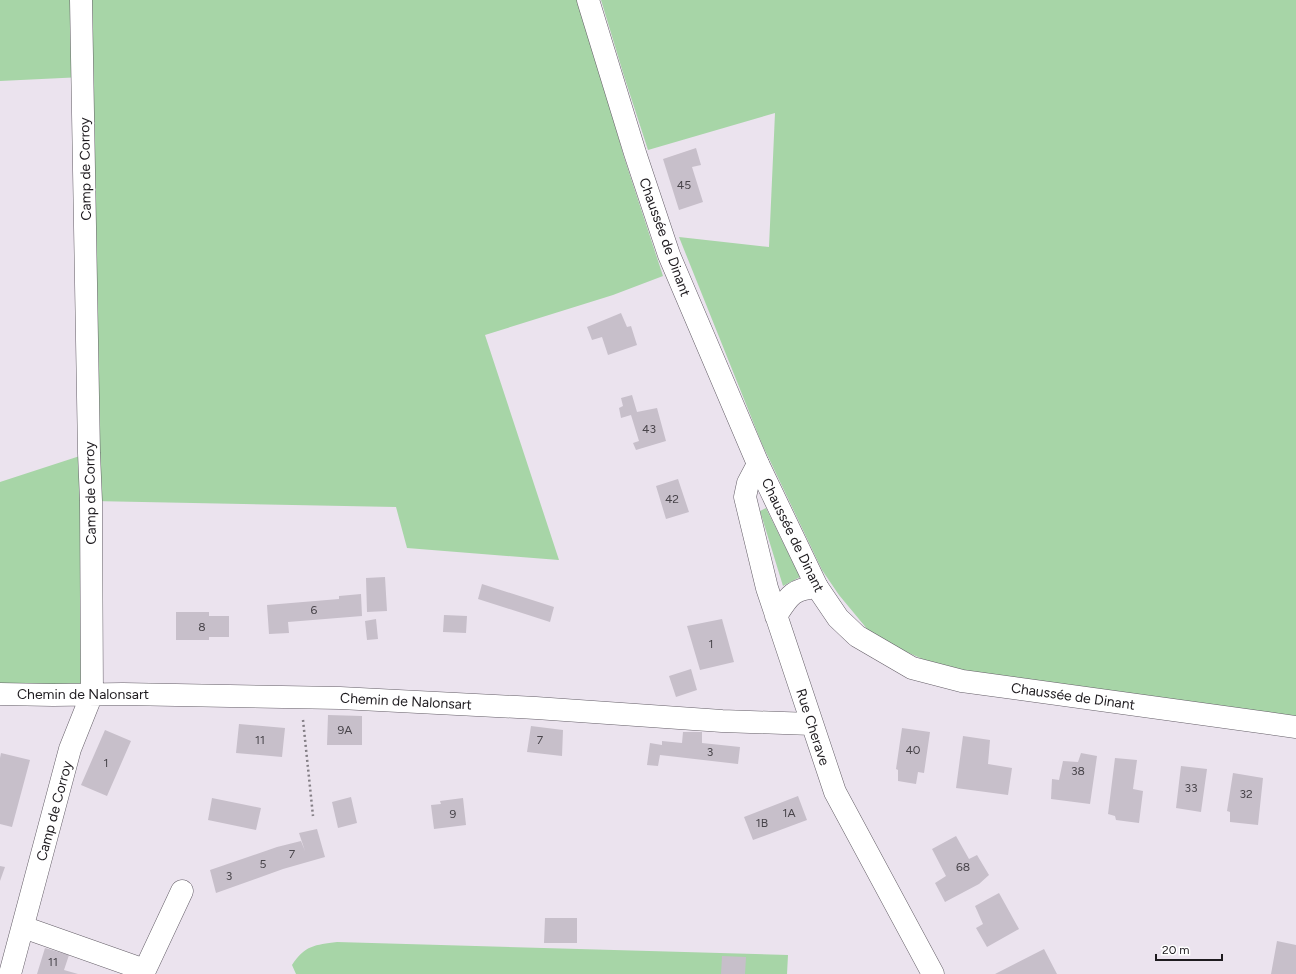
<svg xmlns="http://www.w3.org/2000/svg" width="1296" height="974" viewBox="0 0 1296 974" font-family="Figtree,sans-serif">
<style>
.green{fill:#a7d5a7}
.building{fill:#c7bfca}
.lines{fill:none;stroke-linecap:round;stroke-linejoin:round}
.minor-casing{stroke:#645e67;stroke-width:23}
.major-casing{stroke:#645e67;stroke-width:23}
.path{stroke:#837e85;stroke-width:2.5;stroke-dasharray:2 3;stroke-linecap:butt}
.minor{stroke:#fff;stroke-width:22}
.major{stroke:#fff;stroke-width:22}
.labels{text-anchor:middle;stroke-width:4;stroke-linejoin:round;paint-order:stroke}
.number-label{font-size:12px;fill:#48444a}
.street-label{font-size:14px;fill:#1e1b1f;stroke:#fff}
</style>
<rect width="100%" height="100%" fill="#ebe3ee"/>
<path class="green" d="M0 0H577L601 76 624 157 663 276 613 295 485 335 559 560 407 548 396 507 92 501V694H0V482L89 453 83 77 0 81Z
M601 0H1296V727L1065 695 927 661 893 646 868 630 839 595 822 570 762 444 679 237 769 247 775 113 648 150 624 76Z
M766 508 800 577 783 586 760 511Z
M337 942 788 955 787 974H296L292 965C305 945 315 945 337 942Z"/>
<path class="building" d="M696 148 701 165 692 167 703 202 679 210 663 159Z
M621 313 627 327 631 326 637 345 608 355 602 337 592 340 587 327Z
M632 395 637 412 657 408 666 441 636 450 633 443 639 441 631 415 621 418 619 408 623 406 621 398Z
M678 479 689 512 666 519 656 486Z
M385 577 387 611 367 612 366 578Z
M482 584 554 607 550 622 478 599Z
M361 594 362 616 288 622 289 633 269 634 267 605 339 599V596Z
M176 612H209V616H229V637H209V640H176Z
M444 615 467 616 466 633 443 632Z
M376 619 378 639 367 640 365 621Z
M722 619 734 662 700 670 687 626Z
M691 669 697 690 676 697 669 676Z
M328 715 362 716V745H327Z
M239 724 285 728 282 757 236 753Z
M531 726 563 730 562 756 527 752Z
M902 728 930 732 924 773 918 772 916 784 898 781V770L896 769Z
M105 730 131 741 107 796 81 785Z
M683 732H702V743L740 747 738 764 660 755 658 766 647 765 650 743 662 745V741L682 743Z
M963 736 990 740 988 764 1012 768 1008 795 956 788Z
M1 753 30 760 12 827 0 824V758Z
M1081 753 1097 756 1090 804 1051 799 1052 779 1059 780 1063 761 1078 762Z
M1115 758 1137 760 1133 789 1143 791 1139 823 1116 820 1115 816 1108 814Z
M1181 766 1207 769 1201 812 1176 808Z
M1233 773 1263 778 1258 825 1230 822V812L1227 811Z
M798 796 807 820 753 840 744 817Z
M351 797 357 823 338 828 332 802Z
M212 798 261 808 256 830 208 820Z
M463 798 466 825 434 829 431 805 441 804 440 801Z
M317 829 325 857 283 869 216 893 210 870 277 847 301 841 305 851 299 833Z
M956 836 969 859 977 855 989 875 979 884 945 902 935 883 946 876 932 849Z
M0 866 5 867 0 881Z
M999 893 1019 929 987 947 976 928 983 924 975 906Z
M545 918H577V943H544Z
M1277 941 1296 945V974H1271Z
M45 948 69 955 64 970 78 974H37Z
M1044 949 1057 974H995Z
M722 956 746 957 745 974H721Z"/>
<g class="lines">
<defs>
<path id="minor" d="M758 464 748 483 745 497 767 588 835 792 933 974
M776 616C789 596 792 589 817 587
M0 694 53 695 123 694 340 698 536 708 722 721 812 724
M23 927 145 970 182 891
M10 974 70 749 92 694 91 501 89 453 81 0"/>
<path id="major" d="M588 0 635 153 669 255 758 464 817 587 838 618 857 636 912 668 962 681 1296 727"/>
</defs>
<use href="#minor" class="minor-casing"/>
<use href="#major" class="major-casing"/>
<path class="path" d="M303 720 313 816"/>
<use href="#minor" class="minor"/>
<use href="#major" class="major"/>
</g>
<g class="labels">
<g class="number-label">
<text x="684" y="189">45</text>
<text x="649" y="433">43</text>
<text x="672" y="503">42</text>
<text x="314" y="614">6</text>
<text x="202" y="631">8</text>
<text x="711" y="648">1</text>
<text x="345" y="734">9A</text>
<text x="260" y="744">11</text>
<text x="540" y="744">7</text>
<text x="913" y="754">40</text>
<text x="710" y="756">3</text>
<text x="106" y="767">1</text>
<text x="1078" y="775">38</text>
<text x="1191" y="792">33</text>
<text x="1246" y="798">32</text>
<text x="789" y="817">1A</text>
<text x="453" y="818">9</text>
<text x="762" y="827">1B</text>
<text x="292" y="858">7</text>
<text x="263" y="868">5</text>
<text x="963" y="871">68</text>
<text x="229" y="880">3</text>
<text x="53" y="966">11</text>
</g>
<g class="street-label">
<text transform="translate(85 169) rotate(-91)" y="5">Camp de Corroy</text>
<text transform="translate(665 237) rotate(70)" y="5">Chaussée de Dinant</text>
<text transform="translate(90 493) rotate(-91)" y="5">Camp de Corroy</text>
<text transform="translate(793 535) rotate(64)" y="5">Chaussée de Dinant</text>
<text x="83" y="699">Chemin de Nalonsart</text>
<text transform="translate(1073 696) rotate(8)" y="5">Chaussée de Dinant</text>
<text transform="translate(406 701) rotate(3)" y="5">Chemin de Nalonsart</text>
<text transform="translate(813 727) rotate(72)" y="5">Rue Cherave</text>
<text transform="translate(54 811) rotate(-75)" y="5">Camp de Corroy</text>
</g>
</g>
<path d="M1156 954v6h66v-6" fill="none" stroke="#1e1b1f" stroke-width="2"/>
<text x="1162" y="954" font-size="12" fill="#1e1b1f" stroke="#ffffff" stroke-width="3" paint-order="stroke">20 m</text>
</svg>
